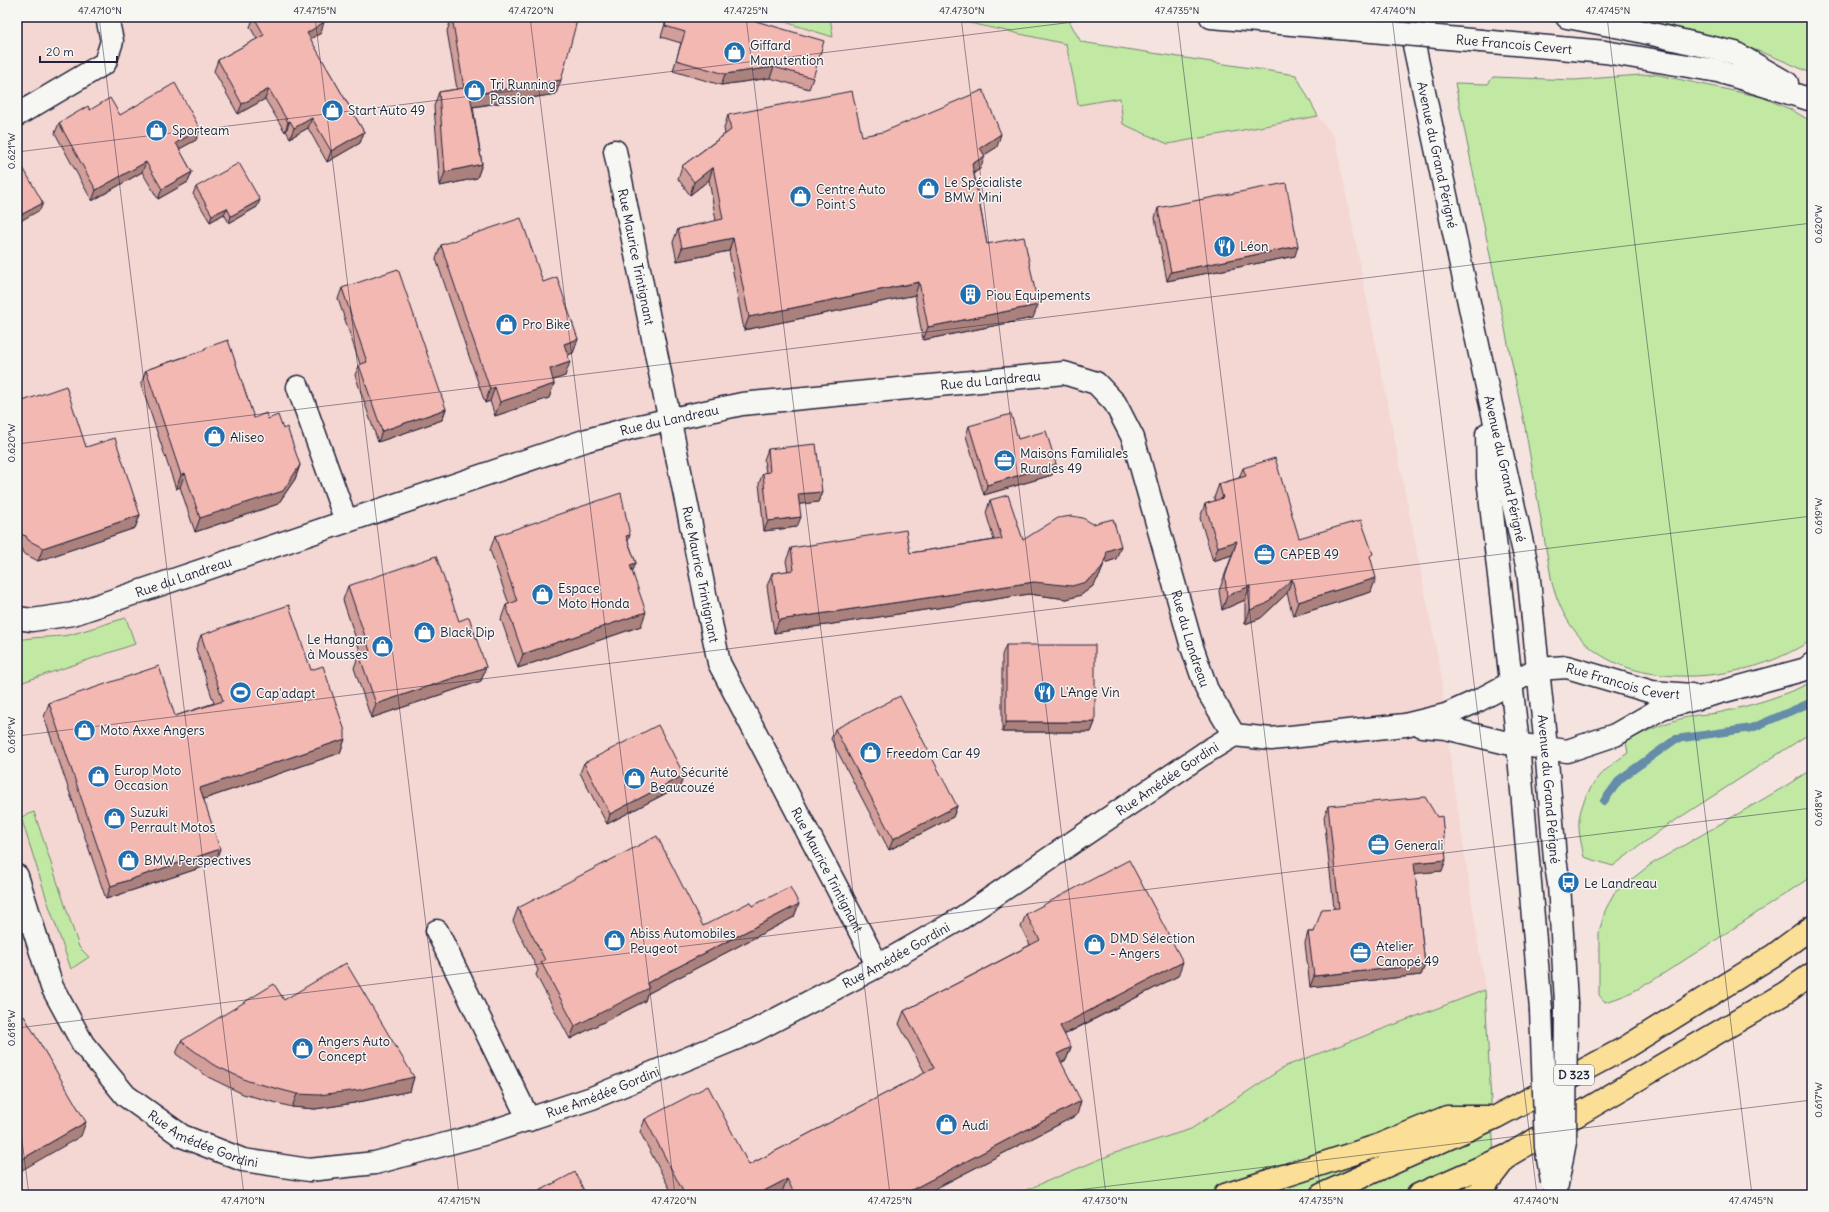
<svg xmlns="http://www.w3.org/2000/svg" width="1829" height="1212" viewBox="0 0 1829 1212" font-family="Delius,sans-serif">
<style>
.built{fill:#f4d6d2}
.green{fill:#c1e9a4;stroke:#728670}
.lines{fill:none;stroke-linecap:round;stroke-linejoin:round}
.stream{stroke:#658ca9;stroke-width:8}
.street-casing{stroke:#22223b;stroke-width:25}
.secondary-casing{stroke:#22223b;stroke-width:25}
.highway-casing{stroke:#22223b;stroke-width:25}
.street{stroke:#f6f6f2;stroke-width:22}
.secondary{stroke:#f6f6f2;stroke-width:22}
.highway{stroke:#fbdf96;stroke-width:22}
.secondary-bridge-casing{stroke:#22223b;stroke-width:25;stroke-linecap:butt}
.secondary-bridge{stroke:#f6f6f2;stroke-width:22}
.wall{fill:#d19e99;stroke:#22223b}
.shaded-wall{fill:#aa817d;stroke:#22223b}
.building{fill:#f3b8b2;stroke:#22223b}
.ticks{fill:none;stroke:#22223b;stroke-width:1;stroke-opacity:0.45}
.labels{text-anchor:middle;stroke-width:3;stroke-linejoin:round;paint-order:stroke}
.shield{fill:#f6f6f2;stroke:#626272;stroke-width:1}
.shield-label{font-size:12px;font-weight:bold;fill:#22223b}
.street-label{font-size:13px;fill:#22223b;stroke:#f6f6f2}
.poi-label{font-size:13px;fill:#22223b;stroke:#f6f6f2;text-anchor:start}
.neatline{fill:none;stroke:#22223b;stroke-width:1.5}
.ticks-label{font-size:10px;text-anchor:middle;fill:#22223b}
</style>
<rect width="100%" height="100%" fill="#f5e3df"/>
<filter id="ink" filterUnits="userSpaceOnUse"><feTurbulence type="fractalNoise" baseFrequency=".025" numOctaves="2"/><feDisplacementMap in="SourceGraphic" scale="8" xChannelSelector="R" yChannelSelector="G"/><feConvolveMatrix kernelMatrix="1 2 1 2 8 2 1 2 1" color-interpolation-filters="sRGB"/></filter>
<g filter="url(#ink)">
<path class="built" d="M17 17H769L833 36 830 17H942L1066 44 1078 105 1120 98 1168 144 1318 116 1335 139 1441 673 1445 723 1485 990 1286 1066 1191 1129 1115 1153 1014 1195H17Z"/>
<path class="green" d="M769 17H830L833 37Z
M942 17H1067L1081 42 1296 75 1318 116 1168 144 1123 124 1120 98 1078 105 1075 86 1066 44Z
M1646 17H1812V74C1778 57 1741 44 1705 34 1688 29 1660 27 1646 17Z
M1654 74 1762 97 1792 110 1812 122V640C1797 649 1782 657 1765 663 1710 682 1621 686 1579 636 1565 620 1558 603 1552 583L1525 427 1455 83 1488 84 1493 77 1574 80Z
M126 618 135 644 17 684V641C29 636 54 638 69 635 88 630 107 623 126 618Z
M1812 682V732L1662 829 1613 866 1584 857C1582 846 1578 832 1579 820 1583 790 1603 769 1628 753L1626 742C1649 729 1671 720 1697 715 1705 714 1714 714 1722 712 1753 705 1783 696 1812 682Z
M1812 769V876C1769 905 1727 933 1683 961 1659 976 1634 995 1605 1002L1599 995V933L1605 911 1614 893 1650 865 1784 787Z
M34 812 79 947 89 957 71 969 47 900 21 817Z
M1485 990 1496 1195H1014L1115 1153 1191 1129 1286 1066Z"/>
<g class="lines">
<path class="stream" d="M1604 801 1620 779 1676 739 1752 728 1812 702"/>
<defs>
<g id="street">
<path d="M17 115 105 63 112 41 107 17"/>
<path id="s1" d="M615 151 719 663 878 966"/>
<path d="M298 387 346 521"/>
<path id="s2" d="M17 618 32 620 73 614 587 440 635 427 742 404 1064 373 1096 383 1115 403 1133 438 1192 647 1207 690 1234 735 1271 739 1405 725 1446 715 1479 700 1537 669"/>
<path d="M1422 726 1446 728 1507 743 1546 748"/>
<path id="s3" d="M17 876 52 987 83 1044 126 1096 182 1136 243 1160 309 1170 375 1163 487 1133 592 1098 754 1031 878 966 960 919 1203 754 1234 735"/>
<path d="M437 931 529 1120"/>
</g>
<g id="secondary">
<path d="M1211 17 1350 29"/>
<path id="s4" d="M1408 17 1487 387 1528 570 1546 748 1555 859 1559 884 1566 1002"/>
<path d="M1567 17 1626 28 1735 53 1787 83"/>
<path d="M1481 41 1605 52 1718 71 1812 100"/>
<path d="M1487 434 1488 478 1518 744 1541 1010"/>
<path id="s5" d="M1537 669 1567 667 1652 692 1691 695"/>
<path d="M1546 748 1567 751 1615 735 1662 708 1806 669 1812 664"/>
</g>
<path id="highway" d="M1225 1195 1377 1146 1447 1117H1489
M1321 1195 1496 1117 1623 1049 1774 955 1812 927
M1418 1195 1509 1155 1785 993 1812 974
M1474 1195 1479 1193 1506 1158"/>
</defs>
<use href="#street" class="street-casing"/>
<use href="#secondary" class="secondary-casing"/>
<use href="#highway" class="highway-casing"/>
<use href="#street" class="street"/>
<use href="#secondary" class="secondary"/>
<use href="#highway" class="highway"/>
<defs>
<path id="secondary-bridge" d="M1350 29 1481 41
M1541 1010 1546 1147 1552 1182
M1555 1195 1565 1142 1566 1002"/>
</defs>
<use href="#secondary-bridge" class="secondary-bridge-casing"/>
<use href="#secondary-bridge" class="secondary-bridge"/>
</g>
<path class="wall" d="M254 17 321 33 310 39 364 132 360 143 327 162 308 128 290 138 286 131 285 132 265 99 238 114 214 71 218 60 257 39 250 27Z
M452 17 556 94 473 107 482 164 477 178 440 186 434 106 439 92 457 89 447 31Z
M667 17H742L813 78 809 89 770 78 721 85 673 71 681 43 661 37Z
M90 110 200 129 196 140 179 149 192 172 188 182 158 199 142 172 92 201 55 133 59 123Z
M728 115 862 136 997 147 984 155 980 169 974 173 987 244 1033 318 923 340 915 295 744 330 729 251 677 261 673 242 678 229 716 221 709 180 690 195 678 179 682 166 725 134 724 128Z
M196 187 257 207 229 223 224 214 210 222 193 194Z
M1158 208 1295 256 1167 281 1155 218Z
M441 245 543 282 578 339 573 353 568 355 565 376 553 380 554 384 549 398 495 416 490 401 485 403 436 259Z
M342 288 446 409 442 420 378 442 355 375 359 365 360 364 338 299Z
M205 348 254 418 268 419 283 429 300 465 295 479 278 504 195 532 180 487 176 489 141 384 146 370 204 350Z
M17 403 86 447 140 515 135 528 38 561 23 553 21 548 17 547Z
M969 426 1018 439 1056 464 1052 475 984 495 966 436Z
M768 449 822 492 818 502 799 504 797 527 764 531 759 483 763 473H766L764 460Z
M1243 468 1299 538 1371 560V592L1293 616 1287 593 1261 618 1245 624V600L1222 610 1219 591 1232 555 1213 561 1200 518 1205 504 1215 501 1214 498 1219 484 1239 478Z
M990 500 1023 540 1116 559 1104 563 1100 575 1093 586 1081 595 1067 599 1029 594 774 633 767 586 772 573 788 571 786 561 791 548 910 553 994 540 986 513Z
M495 536 628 541 636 563 632 572 641 626 518 668 501 619 506 605 509 604 490 550Z
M348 586 459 621 486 667 481 681 371 718 354 668 359 654H361L343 600Z
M201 635 311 670 345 739 340 753 204 799 215 863 106 899 44 717 49 703 175 716 214 703 196 649Z
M1006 645 1095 722 1091 732H1002V655Z
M835 729 957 806 953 817 889 850 831 739Z
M584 763 684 775 680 786 607 824 580 773Z
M1328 806 1442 871 1415 873 1425 965 1421 975 1310 987 1305 943 1308 932H1314L1334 908 1324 817Z
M752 906 794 917 647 994 645 1001 570 1039 536 975 538 970 513 921 518 908 703 926Z
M1026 914 1178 976 1064 1035 1071 1047 1066 1060 1061 1063 1077 1115 923 1195H783L782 1192 777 1195H673L640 1132 645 1119 749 1165 925 1073 899 1024 904 1011 1030 945 1021 927Z
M284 1000 414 1077 410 1091 354 1103 315 1109 292 1107 243 1094 208 1077 176 1054 181 1041Z"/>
<path class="shaded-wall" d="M324 22 321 33 303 43 307 33Z
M774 67 770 78 721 85 725 74Z
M561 80 556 94 465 108 470 95Z
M269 89 265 99 238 114 242 104Z
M312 118 308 128 290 138 294 128Z
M290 121 286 131 285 132 288 122Z
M200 129 196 140 172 153 176 143Z
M364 132 360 143 327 162 331 151Z
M1001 134 997 147 975 161 980 148Z
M985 156 980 169 967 177 972 164Z
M146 162 142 172 92 201 96 190Z
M482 164 477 178 440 186 445 172Z
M713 167 709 180 690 195 694 182Z
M192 172 188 182 158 199 162 189Z
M260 200 257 207 229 223 231 216Z
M43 203 40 210 17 223V217Z
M227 208 224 214 210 222 212 215Z
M733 238 729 251 677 261 682 248Z
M1298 246 1295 256 1167 281 1171 272Z
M919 282 915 295 744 330 749 317Z
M1038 305 1033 318 923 340 928 327Z
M578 339 573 353 559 358 564 344Z
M570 362 565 376 545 383 550 369Z
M554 384 549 398 495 416 500 402Z
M495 387 490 401 485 403 490 389Z
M446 409 442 420 378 442 382 431Z
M1056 464 1052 475 984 495 987 485Z
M300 465 295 479 278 504 195 532 200 518Z
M185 473 180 487 176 489 181 475Z
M822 492 818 502 794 505 798 494Z
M140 515 135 528 38 561 43 548Z
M801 517 797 527 764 531 768 521Z
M630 535 625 549 626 536Z
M1237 541 1232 555 1213 561 1218 547Z
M1121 546 1116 559 1104 563 1100 575 1093 586 1081 595 1067 599 1029 594 774 633 779 620 1034 582 1107 551Z
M636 563 630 577V565Z
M1376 578 1371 592 1293 616 1298 602Z
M1292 579 1287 593 1261 618 1245 624 1250 610Z
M1250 586 1245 600 1222 610 1227 596Z
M646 612 641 626 518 668 523 654Z
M486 667 481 681 371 718 376 704Z
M1006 722H1095L1091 732H1002Z
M345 739 340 753 195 802 200 788Z
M684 775 680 786 607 824 610 814Z
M957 806 953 817 889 850 893 839Z
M220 849 215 863 106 899 111 886Z
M1446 860 1442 871 1410 874 1414 863Z
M799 904 794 917 647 994 645 1001 570 1039 575 1026 647 983Z
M1183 962 1178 976 1055 1039 1060 1026Z
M1425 965 1421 975 1310 987 1314 976Z
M1071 1047 1066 1060 1052 1068 1057 1054Z
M414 1077 410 1091 354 1103 315 1109 292 1107 297 1094Z
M1081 1101 1077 1115 923 1195H902Z
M86 1122 81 1136 17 1173V1162Z
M787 1179 782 1192 777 1195H756Z"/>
<path class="building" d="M254 17H321L324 22 307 33 364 132 331 151 312 118 294 128 290 121 288 122 269 89 242 104 218 60 264 35Z
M452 17H578L561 80 470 95 482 164 445 172 439 92 464 88Z
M668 17H742L824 41 813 78 774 67 725 74 676 60 685 32 665 26Z
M175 83 200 129 176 143 192 172 162 189 146 162 96 190 59 123 88 106 90 110 110 98 120 115Z
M983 90 1001 134 980 148 985 156 972 164 987 244 1024 237 1038 305 928 327 919 282 749 317 733 238 682 248 678 229 723 219 713 167 694 182 682 166 731 130 728 115 852 91 862 136 883 132Z
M17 157 43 203 17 217Z
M239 163 260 200 231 216 227 208 212 215 196 187Z
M1286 183 1298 246 1171 272 1158 208Z
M521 218 543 282 557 277 578 339 564 344 570 362 550 369 554 384 500 402 495 387 490 389 441 245Z
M398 269 446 409 382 431 359 365 367 362 342 288Z
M228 340 254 418 266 413 268 419 278 415 283 429 287 427 300 465 283 491 200 518 185 473 181 475 146 370 205 350V348Z
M66 386 86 447 115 438 140 515 43 548 28 540 26 536 17 533V403Z
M1011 414 1018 439 1046 431 1056 464 987 485 969 426Z
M816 444 822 492 798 494 801 517 768 521 763 473 770 472 768 449Z
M1275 458 1299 538 1361 520 1373 554 1370 556 1376 578 1298 602 1292 579 1266 604 1250 610V586L1227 596 1225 577 1237 541 1218 547 1205 504 1223 498 1219 484 1246 476 1243 468Z
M621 493 630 535 626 536 636 563 630 565 646 612 523 654 506 605 517 601 495 536Z
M1008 495 1023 540 1058 518 1072 516 1083 518 1093 524 1113 519 1121 546 1107 551 1105 562 1098 573 1086 582 1072 586 1034 582 779 620 772 573 794 570 791 548 906 530 910 553 1002 539 990 500Z
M436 556 459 621 469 617 486 667 376 704 359 654 370 651 348 586Z
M289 605 311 670 323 666 345 731V739L200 788 220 849 111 886 49 703 159 666 175 716 223 701 201 635Z
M1006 645H1095V722H1006Z
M900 696 957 806 893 839 835 729Z
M658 725 684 775 610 814 584 763Z
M1425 797 1437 817 1442 816 1446 860 1414 863 1425 965 1314 976 1308 932H1314L1322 909 1339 908 1328 806Z
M657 836 703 926 750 902 752 906 790 887 799 904 647 983 649 988 575 1026 541 962 545 960 518 908Z
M1129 860 1183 962 1060 1026 1071 1047 1057 1054 1081 1101 902 1195H795L787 1179 756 1195H685L645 1119 708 1086 749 1165 934 1068 904 1011 1040 940 1026 914Z
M346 963 414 1077 359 1090 319 1095 297 1094 248 1081 212 1064 181 1041 274 984 284 1000Z
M24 1016 86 1122 17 1162V1020Z
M575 1172 586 1195H532Z"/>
</g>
<path class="ticks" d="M99 17 244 1195M315 17 459 1195M530 17 675 1195M746 17 890 1195M961 17 1106 1195M1177 17 1321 1195M1392 17 1537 1195M1607 17 1752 1195M17 152 1114 17M17 444 1812 223M17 736 1812 516M17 1028 1812 808M17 1101 29 1195M1037 1195 1812 1100"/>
<defs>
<symbol id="shop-disc" viewBox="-11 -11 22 22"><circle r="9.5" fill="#1f6fb2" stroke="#f6f6f2"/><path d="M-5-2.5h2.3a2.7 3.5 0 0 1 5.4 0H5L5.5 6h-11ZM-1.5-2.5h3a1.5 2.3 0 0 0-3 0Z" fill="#fff"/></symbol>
<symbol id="restaurant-disc" viewBox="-11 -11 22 22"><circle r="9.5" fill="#1f6fb2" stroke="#f6f6f2"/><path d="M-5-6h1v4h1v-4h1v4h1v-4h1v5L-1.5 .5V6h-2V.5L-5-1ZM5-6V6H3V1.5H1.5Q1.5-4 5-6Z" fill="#fff"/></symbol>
<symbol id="building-disc" viewBox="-11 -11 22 22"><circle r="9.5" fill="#1f6fb2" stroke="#f6f6f2"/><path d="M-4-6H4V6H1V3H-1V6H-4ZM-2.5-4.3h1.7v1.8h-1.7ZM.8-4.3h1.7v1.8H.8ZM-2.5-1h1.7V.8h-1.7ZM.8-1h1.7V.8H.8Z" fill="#fff"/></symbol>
<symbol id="office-disc" viewBox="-11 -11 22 22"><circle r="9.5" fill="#1f6fb2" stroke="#f6f6f2"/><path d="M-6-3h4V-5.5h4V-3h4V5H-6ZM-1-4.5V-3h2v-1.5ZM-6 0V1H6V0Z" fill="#fff"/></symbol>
<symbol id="stadium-disc" viewBox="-11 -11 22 22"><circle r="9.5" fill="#1f6fb2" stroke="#f6f6f2"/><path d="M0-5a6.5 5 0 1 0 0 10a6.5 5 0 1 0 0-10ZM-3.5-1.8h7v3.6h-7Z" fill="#fff"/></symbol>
<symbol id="bus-disc" viewBox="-11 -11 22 22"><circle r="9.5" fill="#1f6fb2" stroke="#f6f6f2"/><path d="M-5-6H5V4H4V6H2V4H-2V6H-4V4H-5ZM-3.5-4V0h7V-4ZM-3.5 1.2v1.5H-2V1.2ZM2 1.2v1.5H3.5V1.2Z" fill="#fff"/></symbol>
</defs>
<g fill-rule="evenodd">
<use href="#shop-disc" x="722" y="40" width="25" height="25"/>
<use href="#shop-disc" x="462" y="78" width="25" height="25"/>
<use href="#shop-disc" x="320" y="98" width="25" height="25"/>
<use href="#shop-disc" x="144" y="118" width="25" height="25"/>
<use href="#shop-disc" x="916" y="176" width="25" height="25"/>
<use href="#shop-disc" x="788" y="184" width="25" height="25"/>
<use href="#restaurant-disc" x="1212" y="234" width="25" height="25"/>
<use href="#building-disc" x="958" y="282" width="25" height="25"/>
<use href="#shop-disc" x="494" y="312" width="25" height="25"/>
<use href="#shop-disc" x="202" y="424" width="25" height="25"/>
<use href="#office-disc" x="992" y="448" width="25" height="25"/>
<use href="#office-disc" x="1252" y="542" width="25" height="25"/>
<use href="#shop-disc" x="530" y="582" width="25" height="25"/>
<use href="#shop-disc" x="412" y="620" width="25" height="25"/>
<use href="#shop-disc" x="370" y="634" width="25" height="25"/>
<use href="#restaurant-disc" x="1032" y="680" width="25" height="25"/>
<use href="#stadium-disc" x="228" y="680" width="25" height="25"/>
<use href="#shop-disc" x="72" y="718" width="25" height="25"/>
<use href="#shop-disc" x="858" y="740" width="25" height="25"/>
<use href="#shop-disc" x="86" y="764" width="25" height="25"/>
<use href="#shop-disc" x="622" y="766" width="25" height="25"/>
<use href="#shop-disc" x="102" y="806" width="25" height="25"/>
<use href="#office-disc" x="1366" y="832" width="25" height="25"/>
<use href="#shop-disc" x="116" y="848" width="25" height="25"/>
<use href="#bus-disc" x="1556" y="870" width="25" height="25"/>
<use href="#shop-disc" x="602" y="928" width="25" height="25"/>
<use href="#shop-disc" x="1082" y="932" width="25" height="25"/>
<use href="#office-disc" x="1348" y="940" width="25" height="25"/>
<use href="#shop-disc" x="290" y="1036" width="25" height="25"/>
<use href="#shop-disc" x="934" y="1112" width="25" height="25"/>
</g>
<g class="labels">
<rect class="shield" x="1554" y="1065" width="40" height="20" rx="3"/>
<g class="shield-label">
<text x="1574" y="1079">D 323</text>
</g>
<g class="street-label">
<text transform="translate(1514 44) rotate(5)" y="5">Rue Francois Cevert</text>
<text dy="5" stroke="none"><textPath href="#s4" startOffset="141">Avenue du Grand Périgné</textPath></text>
<text dy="5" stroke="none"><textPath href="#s1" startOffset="108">Rue Maurice Trintignant</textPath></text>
<text dy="5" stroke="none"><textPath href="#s2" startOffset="1008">Rue du Landreau</textPath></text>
<text dy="5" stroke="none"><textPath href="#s2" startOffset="684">Rue du Landreau</textPath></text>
<text dy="5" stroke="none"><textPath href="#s4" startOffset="462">Avenue du Grand Périgné</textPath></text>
<text dy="5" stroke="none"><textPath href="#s1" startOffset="432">Rue Maurice Trintignant</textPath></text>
<text dy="5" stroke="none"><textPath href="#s2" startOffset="173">Rue du Landreau</textPath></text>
<text dy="5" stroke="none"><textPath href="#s2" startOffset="1391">Rue du Landreau</textPath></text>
<text dy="5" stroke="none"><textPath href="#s5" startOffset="88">Rue Francois Cevert</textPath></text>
<text dy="5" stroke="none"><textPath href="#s3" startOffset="1403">Rue Amédée Gordini</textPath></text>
<text dy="5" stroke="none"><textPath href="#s4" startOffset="786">Avenue du Grand Périgné</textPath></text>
<text dy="5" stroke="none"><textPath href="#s1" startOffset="756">Rue Maurice Trintignant</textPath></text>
<text dy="5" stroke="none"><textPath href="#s3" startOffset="1079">Rue Amédée Gordini</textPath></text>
<text dy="5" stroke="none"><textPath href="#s3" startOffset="755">Rue Amédée Gordini</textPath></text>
<text dy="5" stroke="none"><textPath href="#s3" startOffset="338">Rue Amédée Gordini</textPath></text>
</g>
<g class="poi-label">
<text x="750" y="50">Giffard<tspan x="750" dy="15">Manutention</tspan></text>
<text x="490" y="89">Tri Running<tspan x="490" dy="15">Passion</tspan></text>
<text x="348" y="115">Start Auto 49</text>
<text x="172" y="135">Sporteam</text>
<text x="944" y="187">Le Spécialiste<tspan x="944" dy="15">BMW Mini</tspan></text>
<text x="816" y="194">Centre Auto<tspan x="816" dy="15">Point S</tspan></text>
<text x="1240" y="251">Léon</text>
<text x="986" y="300">Piou Equipements</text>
<text x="522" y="329">Pro Bike</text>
<text x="230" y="442">Aliseo</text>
<text x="1020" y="458">Maisons Familiales<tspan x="1020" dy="15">Rurales 49</tspan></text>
<text x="1280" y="559">CAPEB 49</text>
<text x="558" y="593">Espace<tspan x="558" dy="15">Moto Honda</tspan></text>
<text x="440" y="637">Black Dip</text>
<text x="368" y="644" text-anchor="end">Le Hangar<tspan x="368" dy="15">à Mousses</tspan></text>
<text x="1060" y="697">L'Ange Vin</text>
<text x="256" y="698">Cap'adapt</text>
<text x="100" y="735">Moto Axxe Angers</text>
<text x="886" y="758">Freedom Car 49</text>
<text x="114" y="775">Europ Moto<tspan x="114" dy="15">Occasion</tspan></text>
<text x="650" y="777">Auto Sécurité<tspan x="650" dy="15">Beaucouzé</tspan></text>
<text x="130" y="817">Suzuki<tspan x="130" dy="15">Perrault Motos</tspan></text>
<text x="1394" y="850">Generali</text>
<text x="144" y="865">BMW Perspectives</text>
<text x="1584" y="888">Le Landreau</text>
<text x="630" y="938">Abiss Automobiles<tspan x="630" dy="15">Peugeot</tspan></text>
<text x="1110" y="943">DMD Sélection<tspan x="1110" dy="15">- Angers</tspan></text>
<text x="1376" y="951">Atelier<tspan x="1376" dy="15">Canopé 49</tspan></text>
<text x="318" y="1046">Angers Auto<tspan x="318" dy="15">Concept</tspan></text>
<text x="962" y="1130">Audi</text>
</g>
</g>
<rect width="1829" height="1212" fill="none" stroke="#f6f6f2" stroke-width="44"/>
<path d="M40 56v6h77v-6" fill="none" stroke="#22223b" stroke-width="2"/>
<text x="46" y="56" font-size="12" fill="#22223b" stroke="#f6f6f2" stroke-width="3" paint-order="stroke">20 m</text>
<rect x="22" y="22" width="1785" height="1168" class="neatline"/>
<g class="ticks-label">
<text x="100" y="14">47.4710°N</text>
<text x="315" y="14">47.4715°N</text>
<text x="531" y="14">47.4720°N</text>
<text x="746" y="14">47.4725°N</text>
<text x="962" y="14">47.4730°N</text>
<text x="1177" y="14">47.4735°N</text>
<text x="1393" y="14">47.4740°N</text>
<text x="1608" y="14">47.4745°N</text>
<text transform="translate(11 151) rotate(-90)" y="4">0.621°W</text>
<text transform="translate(1818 224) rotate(-90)" y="4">0.620°W</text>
<text transform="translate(11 443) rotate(-90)" y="4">0.620°W</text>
<text transform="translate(1818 516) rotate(-90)" y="4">0.619°W</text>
<text transform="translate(11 735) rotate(-90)" y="4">0.619°W</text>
<text transform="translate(1818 808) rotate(-90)" y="4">0.618°W</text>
<text transform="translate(11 1028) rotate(-90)" y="4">0.618°W</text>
<text transform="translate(1818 1100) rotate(-90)" y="4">0.617°W</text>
<text x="243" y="1204">47.4710°N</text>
<text x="459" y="1204">47.4715°N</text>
<text x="674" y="1204">47.4720°N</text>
<text x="890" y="1204">47.4725°N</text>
<text x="1105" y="1204">47.4730°N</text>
<text x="1321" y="1204">47.4735°N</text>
<text x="1536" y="1204">47.4740°N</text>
<text x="1751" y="1204">47.4745°N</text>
</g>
</svg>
